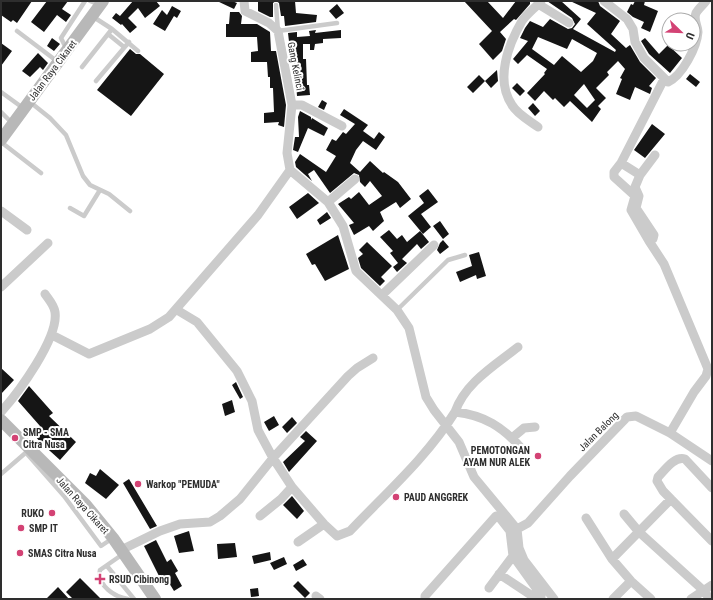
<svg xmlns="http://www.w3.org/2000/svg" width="713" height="600" viewBox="0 0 713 600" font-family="'Roboto Condensed',sans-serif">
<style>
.building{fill:#151515;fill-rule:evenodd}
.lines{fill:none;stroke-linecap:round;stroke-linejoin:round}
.lane{stroke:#cbcbcb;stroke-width:4.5}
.street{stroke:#cbcbcb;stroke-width:9}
.secondary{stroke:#b8b8b8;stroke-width:12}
.poi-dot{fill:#d34274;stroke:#fff;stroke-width:1.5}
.labels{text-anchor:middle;stroke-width:4;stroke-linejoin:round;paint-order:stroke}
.street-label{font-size:10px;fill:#2e2e2e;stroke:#fff}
.poi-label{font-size:10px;font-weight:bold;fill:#2e2e2e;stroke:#fff;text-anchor:start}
</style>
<rect width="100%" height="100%" fill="#fff"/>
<path class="building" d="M1 1H32L17 23 13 20 11 22 1 15Z
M47 1H68L62 9 71 15 66 22 57 15 44 32 31 22Z
M133 1H156L160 6 145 18 138 8 128 18 137 27 130 33 122 24 121 25 112 18 116 13 120 16Z
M217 1H232L237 3 234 9Z
M258 1H295L296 13 317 15 316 22 285 26 284 16H281L279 3 276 1 273 3V17H270L258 11Z
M464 1H487L503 18 516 1H530V4L516 20 514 19 500 32 506 39 502 51 493 60 479 44 492 31Z
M547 1H561L581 19 573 29 615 52 616 50 587 24 596 13 570 1H598L600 6 620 21 611 34 626 48 630 45 640 62 656 78 649 86 652 88 650 94 635 87 630 100 616 94 622 79 620 78 625 69 618 61 607 72 609 75 596 88 606 98 598 106 601 109 592 122 570 101 564 107 555 98 553 100 544 91 535 101 527 93 545 74 544 73 547 69 527 55 518 64 513 59 528 41 520 38 525 28 530 21 543 27 550 19 568 29 572 28 575 24 572 18ZM538 37 567 49 572 39 597 53 593 61 581 72 562 56 554 65 532 49ZM584 84 595 100 587 108 574 95Z
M635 1H645L644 5 658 11 650 32 641 28 644 22 633 17 627 12 631 4 633 5Z
M337 4 344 13 336 19 329 11Z
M172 6 181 11 177 18 174 16 165 31 153 24 162 10 167 15Z
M230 12H239L242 16 241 24H257L270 32 271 51H276L286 105 284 127 278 125 279 122 264 123V113L274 112 273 88H270V77H268L267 62H251V52L258 51 257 37H226V24H229Z
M316 30 315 33 341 30V38L323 39V43L315 44 314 50H310V44H303V59H306L307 85H309L310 95 297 96 296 82H294V59H291L288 33 297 32V37L310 36 309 31Z
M52 38 60 44 54 51 47 46Z
M645 38 659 54 668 45 682 58 670 73 649 54 641 41Z
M1 43 12 51 1 66Z
M130 49 136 54H140L164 74 131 116 97 90Z
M38 53 48 63 43 70 40 67 30 77 22 71Z
M497 70 498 81 491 88 485 81Z
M690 74 700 82 696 87 686 79Z
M479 75 485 81 473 93 467 87Z
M517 83 525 91 520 96 512 88Z
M322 100 327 103 324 110 318 107Z
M533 103 540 111 535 116 528 108Z
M344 109 368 125 363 131 374 139 379 132 385 137 376 150 363 141 356 150 350 163 360 172 370 161 383 173 384 172 398 182 411 199 400 208 396 202 380 212 384 221 373 231 369 226 354 235 349 225 354 223 338 204 349 197 351 199 359 192 369 205 382 196 370 181 365 187 360 182 359 175 354 173 330 193 314 170 308 174 312 181 296 167 295 162 300 154 326 172 336 156 326 150 332 139 336 141 343 132 346 134 355 124 340 115Z
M300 111 311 117V120L312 118 328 128 324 136 308 128 298 152 293 150 295 137H299L298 117Z
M652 124 665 134 645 158 634 150Z
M428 189 438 202 421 214 431 227 423 234 408 216 424 203 419 196Z
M308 193 319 203 297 219 289 207Z
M327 212 331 218 320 225 317 220Z
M440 221 449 234 443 239 433 226Z
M389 230 397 239 402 235 407 242 420 231 429 242 421 249 417 244 402 259 407 263 397 272 393 267 398 263 390 253 393 251 380 237Z
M338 235 349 269 325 281 315 264 312 265 306 254Z
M443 240 449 247 440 254 437 250 440 243Z
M367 242 392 266 381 277 385 281 380 286 361 268 358 258 363 254 359 250Z
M479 252 486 276 477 279 476 275 460 282 456 272 472 266 469 255Z
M1 368 14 380 1 394Z
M236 382 243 397 240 399 232 385Z
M29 386 53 413 49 416 76 442 60 460 40 442 32 432 40 426 18 401Z
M232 400 235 412 225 416 222 404Z
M274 416 279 425 269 431 264 422Z
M292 417 297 423 287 433 282 427Z
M306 431 317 441 289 472 283 462 305 441 300 437Z
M100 469 119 485 106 499 85 483 90 473 96 476Z
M129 479 157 526 150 529 123 483Z
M292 496 304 511 297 519 283 505Z
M189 531 194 551 179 553 174 536Z
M156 540 167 562 171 559 178 571 175 573 182 586 174 591 166 578 161 580 144 546Z
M235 543 237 557 218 559 217 544Z
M270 552 271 560 254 564 252 556Z
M284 557 287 564 274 570 270 563Z
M303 559 307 565 296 571 293 565Z
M80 578 101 599H73L66 592Z
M298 581 310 593 305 598 293 586Z
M58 587 69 599H46Z
M258 588 259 596 251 597 250 589Z"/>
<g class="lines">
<path class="lane" d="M90 1 100 5
M276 5 278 31 337 23
M92 16 112 29 138 51
M17 31 58 62
M108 34 124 47
M66 48 61 38 85 1
M82 67 112 29
M96 81 129 42
M1 92 23 108
M30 102 50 118 66 135 83 176 90 185 109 194 130 211
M1 112 12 123
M1 142 41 173
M70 208 84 216 100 190
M397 310 448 260 465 255
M28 455 64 496 101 546 113 538
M1 474 30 449
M123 554 100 570C97 586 115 597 128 599
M107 566 134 599"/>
<path class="street" d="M244 1 245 11 269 23 278 31 292 105 287 153 290 170
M604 1 627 19 633 29 635 42 644 58 668 82C682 76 697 47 698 32 698 26 693 20 696 13 698 9 703 5 706 1
M538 4 569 23
M664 79 621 163 640 175 635 187 639 196 636 208 654 235 653 239 649 241 664 264 708 369 706 376 694 392 670 433
M292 105H302L342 126
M538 127C530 121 517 114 512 105 495 80 508 45 522 21 527 14 535 8 541 1
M621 163 614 172V177L635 196 631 210 649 241
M290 170 328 202 343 226 356 271 397 310 409 328 426 397 434 410 459 442 474 477 517 529 519 548 524 560 554 599
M640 175 655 155
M328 202 355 179
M1 211 27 230
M1 287 48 243
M382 295 434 245
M177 310 197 322 237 371 252 401 258 430 273 458 292 487 324 524 337 536 350 531C386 493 427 457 455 412 484 415 503 427 522 449
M52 335 89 354 150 329 169 317 258 215 290 170
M1 412C18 393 59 338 55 312 54 305 49 300 45 294
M455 412C465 383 494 366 518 347
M512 438 524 428 535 427
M712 488 685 459C674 456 665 470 658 477L657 481 663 491 712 541
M624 514 639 532 703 590 710 599
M260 516 281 499 292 487
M586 518 612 559 631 581 651 599
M517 529 528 523 570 476 627 417 636 416 670 433 712 461
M298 542 324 524
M121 550 160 531 180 524 210 522 220 516 240 499 273 458 348 376 357 368 373 358
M612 559 671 499
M499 574 537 599
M489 588 513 556
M316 596 320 599
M425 599V596L496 516 499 517 510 531 513 556 541 595V599
M613 599 631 581
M691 599 712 585"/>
<path class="secondary" d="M1 140 103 1
M1 420 86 505 113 538 155 599"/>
</g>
<g class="poi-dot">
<circle cx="15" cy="438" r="4"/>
<circle cx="538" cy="456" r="4"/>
<circle cx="138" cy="484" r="4"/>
<circle cx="396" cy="497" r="4"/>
<circle cx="52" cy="513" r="4"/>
<circle cx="21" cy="528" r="4"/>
<circle cx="20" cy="553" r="4"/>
<path d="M98 573h4v4h4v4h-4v4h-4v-4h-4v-4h4z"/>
</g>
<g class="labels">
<g class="street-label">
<text transform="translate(296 66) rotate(79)" y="4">Gang Kelinci</text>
<text transform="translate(52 70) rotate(-53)" y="4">Jalan Raya Cikaret</text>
<text transform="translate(598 431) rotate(-45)" y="4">Jalan Balong</text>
<text transform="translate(83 505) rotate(48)" y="4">Jalan Raya Cikaret</text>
</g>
<g class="poi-label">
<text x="23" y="436">SMP - SMA<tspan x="23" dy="12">Citra Nusa</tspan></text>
<text x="530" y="454" text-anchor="end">PEMOTONGAN<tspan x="530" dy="12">AYAM NUR ALEK</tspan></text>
<text x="146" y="488">Warkop "PEMUDA"</text>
<text x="404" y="501">PAUD ANGGREK</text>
<text x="44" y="517" text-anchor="end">RUKO</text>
<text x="29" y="532">SMP IT</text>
<text x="28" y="557">SMAS Citra Nusa</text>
<text x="109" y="583">RSUD Cibinong</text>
</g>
</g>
<rect width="713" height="600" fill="none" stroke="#2e2e2e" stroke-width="4"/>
<g transform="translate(681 32) rotate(113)"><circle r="19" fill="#ffffff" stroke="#ababab"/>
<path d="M0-3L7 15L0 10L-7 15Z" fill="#d34274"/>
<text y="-6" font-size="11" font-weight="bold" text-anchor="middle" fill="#2e2e2e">U</text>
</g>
</svg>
